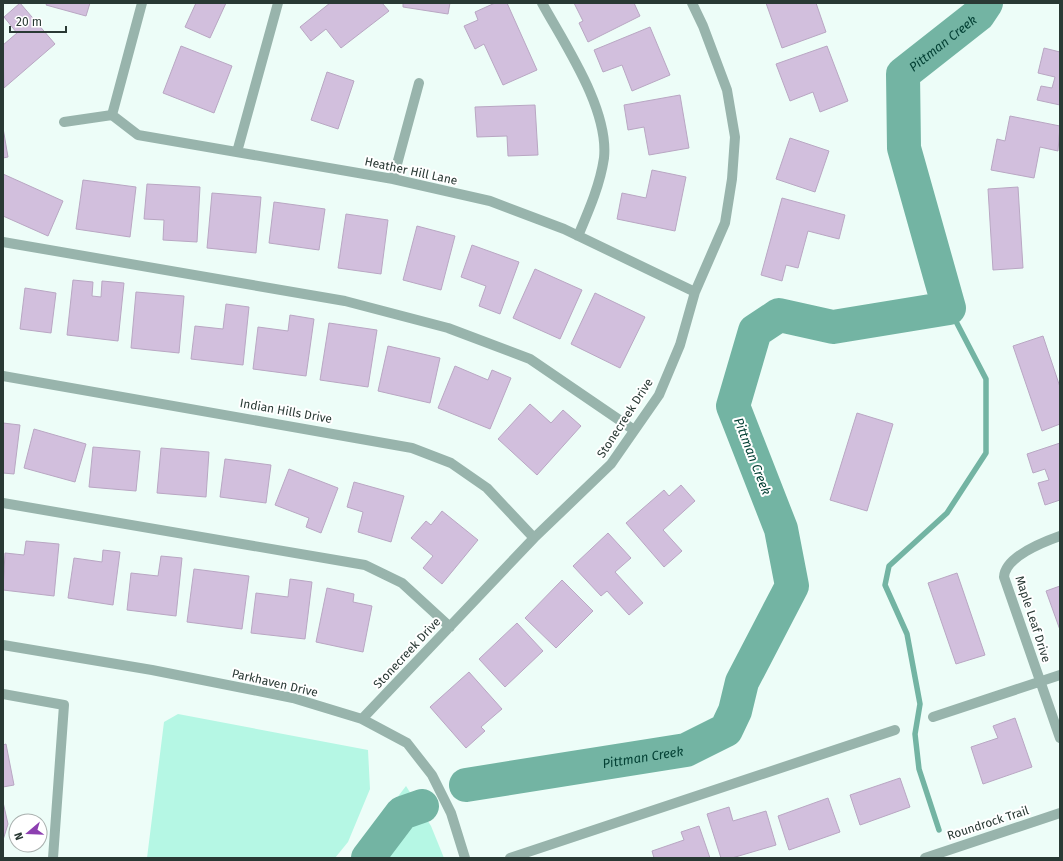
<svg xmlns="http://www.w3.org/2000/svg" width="1063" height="861" viewBox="0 0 1063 861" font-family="'Fira Sans',sans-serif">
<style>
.green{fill:#b5f7e4}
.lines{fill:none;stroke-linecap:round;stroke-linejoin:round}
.stream{stroke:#73b4a3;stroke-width:5.5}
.river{stroke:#73b4a3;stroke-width:34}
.building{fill:#d2bfdd;stroke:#b9a7c3}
.minor{stroke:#98b4ac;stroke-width:10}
.labels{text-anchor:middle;stroke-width:4;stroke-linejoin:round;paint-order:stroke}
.street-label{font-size:12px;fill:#293934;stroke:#fff}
.water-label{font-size:13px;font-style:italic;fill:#044135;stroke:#fff}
</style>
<rect width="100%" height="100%" fill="#edfdf8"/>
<path class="green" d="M178 714 368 750 370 789 348 842 335 858H147L164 722Z
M406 786 431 826 444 858H351Z"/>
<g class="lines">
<path class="stream" d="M939 830 919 769 915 734 920 704 907 634 885 585 889 566 947 513 986 453V379L949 308"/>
<g class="river">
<path id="s1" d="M466 785 686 750 726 730 735 711 742 682 792 586 781 529 733 406 755 331 779 315 833 327 949 308 904 148 903 74 978 15 986 3"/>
<path d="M368 858 402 813 422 806"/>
</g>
</g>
<path class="building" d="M20 3 55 44 4 88 3 45 17 33 4 17Z
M47 3H90L86 16 46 5Z
M196 3H226L210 38 185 27Z
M330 3H382L389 11 341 48 326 29 311 41 300 27Z
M403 3H450L448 14 403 7Z
M495 3H507L537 70 503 85 484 44 475 49 464 26 478 20 475 12Z
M574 3H634L640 16 588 42 579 23 583 21Z
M766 3H816L826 32 782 48Z
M650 27 670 75 632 91 622 65 603 72 594 50Z
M181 46 232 66 214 113 163 93Z
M827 46 848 101 820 112 813 92 790 101 776 64Z
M1044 48 1060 52V105L1037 100 1041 86 1052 88 1055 77 1038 73Z
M327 72 354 81 338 129 311 120Z
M680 95 689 148 649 155 644 127 628 130 624 105Z
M535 105 538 155 508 156 507 136 477 137 475 107Z
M1010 116 1060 126 1058 151 1040 147 1034 178 991 170 997 139 1005 141Z
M3 128 8 157 3 158Z
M790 138 829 151 815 192 776 179Z
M652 170 686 177 675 231 617 219 622 193 646 198Z
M3 174 63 201 48 236 3 216Z
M83 180 136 187 130 237 76 229Z
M147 184 200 187 197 242 163 240 164 220 144 219Z
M1018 187 1023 268 993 270 988 189Z
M212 193 261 197 256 253 207 248Z
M782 198 845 215 839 239 808 231 798 268 786 265 782 281 761 275Z
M274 202 325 209 319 250 269 243Z
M346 214 388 220 381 274 338 268Z
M417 226 455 236 441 290 403 280Z
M472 245 519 262 500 314 479 306 486 286 461 277Z
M535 269 582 290 560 339 513 318Z
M73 280 93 282 92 296 101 297 102 281 124 283 118 341 67 335Z
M25 288 56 293 51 333 20 329Z
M136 292 184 296 179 353 131 348Z
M595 293 645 317 620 368 571 344Z
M226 304 249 307 243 365 191 359 195 326 223 329Z
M290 315 314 319 306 376 253 369 258 327 288 331Z
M329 323 377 330 368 387 320 380Z
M1043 336 1060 387V424L1042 431 1013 346Z
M388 346 440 358 430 403 378 391Z
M455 366 488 380 492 370 511 378 490 429 438 408Z
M530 404 551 423 563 410 581 426 537 475 498 439Z
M857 413 893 424 867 511 830 500Z
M3 423 20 425 14 474 3 473Z
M34 429 86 444 75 482 24 468Z
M1060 443V500L1045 505 1038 483 1049 480 1045 469 1033 473 1027 454Z
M93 447 140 451 136 491 89 487Z
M161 448 209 452 206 497 157 493Z
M225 459 271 465 266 503 220 497Z
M289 469 338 488 321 533 306 527 309 518 275 505Z
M354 482 404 496 391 542 358 532 363 512 347 507Z
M681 485 695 501 663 530 682 551 664 567 626 523 664 490 669 496Z
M442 511 478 540 442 584 423 568 433 556 411 538 426 521 431 525Z
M608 533 631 558 615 572 643 603 629 615 607 591 601 596 573 566Z
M26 541 59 544 54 596 3 590 5 553 24 555Z
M103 550 120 552 113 605 68 598 74 558 102 562Z
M161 556 182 558 176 616 127 610 131 573 158 576Z
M194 569 249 576 242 629 187 622Z
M957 573 985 655 956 664 928 583Z
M290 579 312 582 305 639 251 633 256 593 288 597Z
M562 580 593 611 556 648 525 618Z
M1060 586V630L1046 591Z
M327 588 354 594 353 602 372 606 363 652 316 642Z
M517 623 543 651 505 687 479 659Z
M469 672 502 709 481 727 485 731 466 748 430 707Z
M1015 718 1032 767 983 784 971 747 998 738 993 726Z
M6 744 14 785 3 787V745Z
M900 778 910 807 860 825 850 795Z
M828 798 840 832 789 850 778 816Z
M3 802 8 824 3 840Z
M729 807 733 821 766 811 776 845 732 858H721L707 814Z
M699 826 710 858H654L652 851 684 840 681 832Z"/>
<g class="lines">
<path class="minor" d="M542 3C565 45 609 109 604 158 600 185 589 210 578 236
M112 115 142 3
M64 122 112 115 138 135 393 179 490 201 564 229 695 292
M237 152 278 3
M393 179 419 83
M3 242 345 301 448 328 530 359 634 430
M3 376 412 448 451 463 487 488 534 538
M3 503 365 565 402 583 450 627
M1060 536C1043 542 1005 557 1004 577L1060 738
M3 645 152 670 293 698 362 719 407 743 432 775 451 813 465 858
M3 694 64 705 53 858
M933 717 1060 675
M362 719 534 538 611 464 659 395 680 345 695 292 725 223 732 179 735 137 727 90 703 26 692 3
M510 858 895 730
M925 858 1060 813"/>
</g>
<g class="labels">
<g class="street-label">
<text transform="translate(411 171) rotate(12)" y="4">Heather Hill Lane</text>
<text transform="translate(286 411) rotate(10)" y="4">Indian Hills Drive</text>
<text transform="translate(625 418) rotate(-57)" y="4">Stonecreek Drive</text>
<text transform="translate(1033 619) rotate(72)" y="4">Maple Leaf Drive</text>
<text transform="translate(407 653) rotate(-47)" y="4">Stonecreek Drive</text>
<text transform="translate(275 683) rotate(13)" y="4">Parkhaven Drive</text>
<text transform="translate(988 823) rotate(-18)" y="4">Roundrock Trail</text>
</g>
<g class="water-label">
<text dy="5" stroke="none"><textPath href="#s1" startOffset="1187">Pittman Creek</textPath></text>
<text transform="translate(753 456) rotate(69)" y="5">Pittman Creek</text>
<text dy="5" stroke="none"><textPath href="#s1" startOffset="179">Pittman Creek</textPath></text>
</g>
</g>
<rect width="1063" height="861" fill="none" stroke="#293934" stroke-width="8"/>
<g transform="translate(28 833) rotate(251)"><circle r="19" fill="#ffffff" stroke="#a9b0ae"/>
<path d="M0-3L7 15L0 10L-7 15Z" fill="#8c3fb0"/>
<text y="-6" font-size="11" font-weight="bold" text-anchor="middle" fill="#293934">N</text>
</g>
<path d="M10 26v6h56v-6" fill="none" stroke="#293934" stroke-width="2"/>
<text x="16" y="26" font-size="12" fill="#293934" stroke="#ffffff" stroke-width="3" paint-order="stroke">20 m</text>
</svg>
